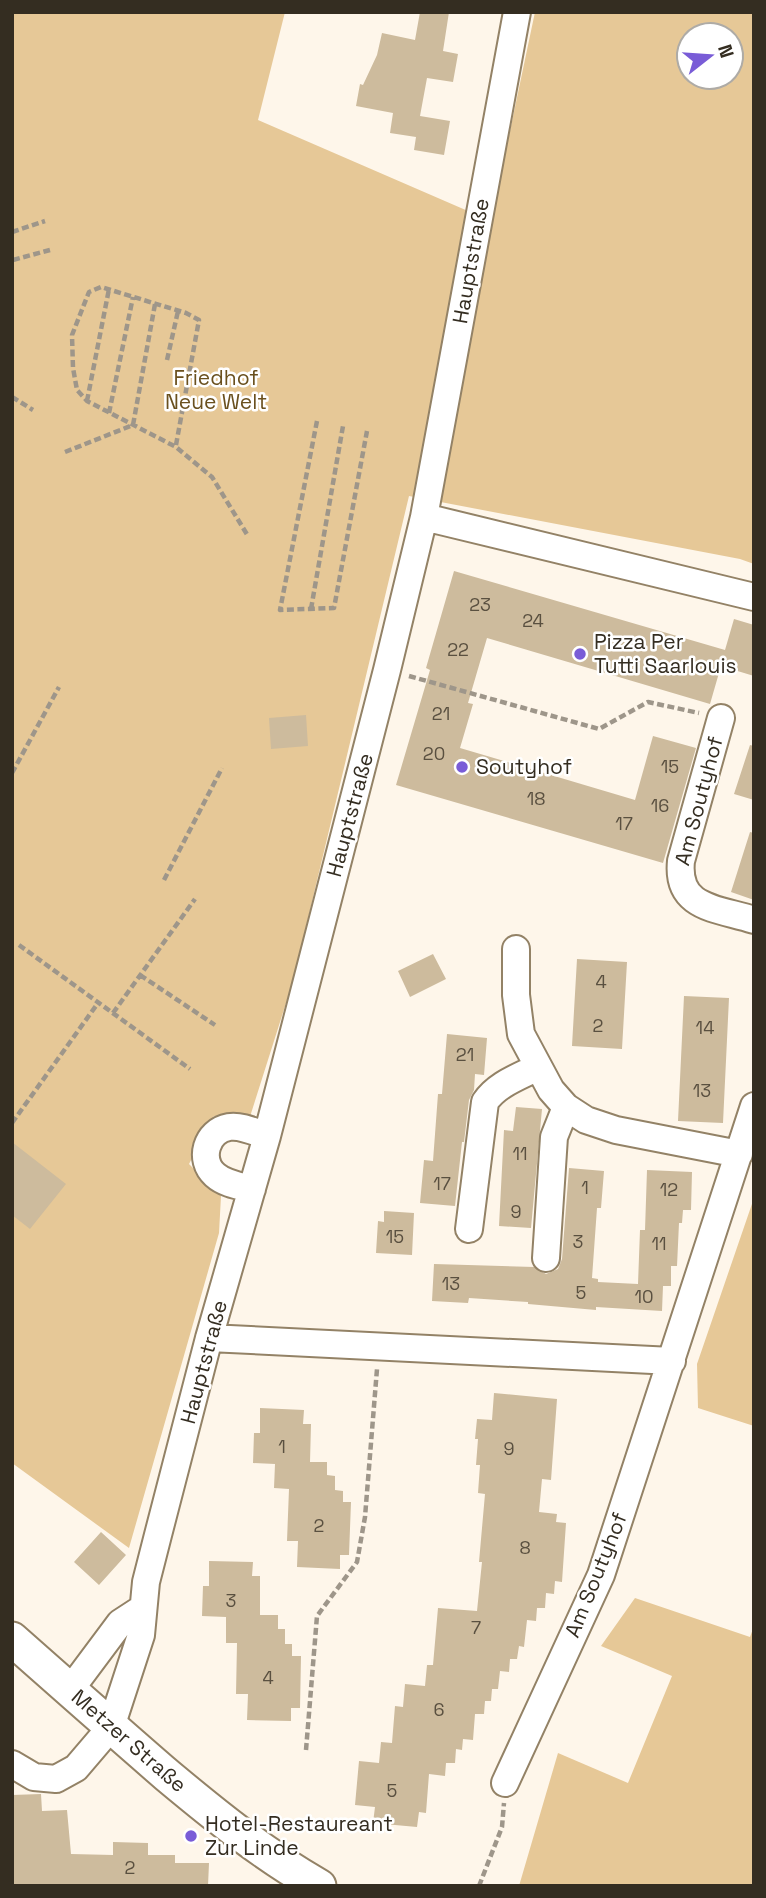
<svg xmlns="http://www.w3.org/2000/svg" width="766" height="1898" viewBox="0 0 766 1898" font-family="'Space Grotesk',sans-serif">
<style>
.green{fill:#e6c897;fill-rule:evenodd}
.building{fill:#cdbb9d}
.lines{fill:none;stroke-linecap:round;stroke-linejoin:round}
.minor-casing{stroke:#938266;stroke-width:30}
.major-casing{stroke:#938266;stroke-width:37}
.path{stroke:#9e968a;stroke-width:4.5;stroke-dasharray:7 3.5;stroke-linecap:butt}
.minor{stroke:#fff;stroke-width:26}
.major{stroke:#fff;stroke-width:33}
.poi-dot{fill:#795cd7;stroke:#fff;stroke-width:2.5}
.labels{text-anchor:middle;stroke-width:5;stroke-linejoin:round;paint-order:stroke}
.number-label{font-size:18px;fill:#5a5040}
.street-label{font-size:21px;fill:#342d21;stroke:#fff}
.park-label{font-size:21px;fill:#6a501e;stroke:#fff}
.poi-label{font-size:21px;fill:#342d21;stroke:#fff;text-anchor:start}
</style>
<rect width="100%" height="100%" fill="#fef6ea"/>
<path class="green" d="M12 12H285L258 120 491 221 535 12H754V564L740 559 409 496 293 981 248 1123 214 1116 189 1164 221 1196 219 1233 129 1548 12 1463ZM689 35H731V77H689Z
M754 1198V1426L698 1408 697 1364Z
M635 1598 750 1637 754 1626V1886H519L558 1753 628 1783 672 1676 601 1646Z"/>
<path class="building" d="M420 12H449L443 51 458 54 453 82 427 78 420 116 450 121 444 155 414 150 416 137 390 133 393 113 356 106 360 84 363 85 377 55 382 33 415 40Z
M454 571 725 650 734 619 754 625V676L721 666 710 704 487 638 468 703 473 704 460 748 635 800 653 736 696 748 663 863 396 785 430 670 426 668Z
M306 715 308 746 271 749 269 718Z
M750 745 754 746V800L734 794Z
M750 832 754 833V900L731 892Z
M433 954 446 979 410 997 398 971Z
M577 959 627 962 622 1049 572 1046Z
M684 996 729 998 723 1123 678 1121Z
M447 1034 487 1038 484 1075 475 1074 474 1090 469 1100 464 1142H462L455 1206 420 1203 424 1160 433 1161 438 1094H442Z
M516 1107 542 1109 531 1228 499 1226 504 1130 513 1131Z
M12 1142 66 1184 30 1229 12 1215Z
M569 1168 604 1171 601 1208H597L592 1278 598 1279V1282L638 1284 640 1230H645L647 1170 692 1172 691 1210H683L682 1223H679L677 1266H671V1286H663L662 1311 596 1307V1310L528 1304V1302L469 1298 468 1303 432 1301 434 1264 534 1267 546 1274 558 1269 562 1259Z
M384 1211 414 1213 412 1255 376 1253 378 1221 384 1222Z
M494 1393 557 1399 551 1480 542 1479 539 1512 557 1514 556 1522 566 1523 562 1582 555 1581 554 1594 546 1593 545 1608H537L536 1621 527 1620 524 1647 519 1646 517 1659H510L509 1672 500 1671 498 1689H492L491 1701H485L484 1714H475L473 1740 463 1739 462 1750 456 1749 455 1763H446L445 1776 429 1774 426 1813 419 1812 417 1827 373 1823 375 1807 355 1805 359 1761 379 1763 381 1742 392 1743 395 1706 403 1707 405 1684 425 1686 427 1665H433L438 1608 477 1611 482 1562H479L485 1494 478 1493 480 1465H476L478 1439H475L477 1419 492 1420Z
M260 1408 304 1410 303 1424H311L310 1462H327V1475L335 1476V1490L343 1491V1502H351L349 1555H340V1569L297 1567 298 1541H287L289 1489 274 1488 275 1464 253 1463 254 1433H260Z
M101 1532 126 1555 99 1585 74 1562Z
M209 1561 253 1562 252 1576H260V1615H278V1629H285V1644H292V1656H301L300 1708H291V1721L247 1720 248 1694H236L237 1643H226V1617L202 1616 203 1586H209Z
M41 1794 42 1811 67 1810 71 1854 113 1855V1842L148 1843V1855H175V1863H209L208 1886H12V1795Z"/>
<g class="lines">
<defs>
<path id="minor" d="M424 517 754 597
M721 718 681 861C676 909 717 908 754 920
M516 949V995L521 1034 551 1090 566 1107 586 1120 616 1130 739 1154
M252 1189C240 1186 225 1184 215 1175 198 1160 206 1131 229 1127 241 1125 255 1132 267 1136
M469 1229 485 1102C497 1084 519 1077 538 1067
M546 1258 554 1137 566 1107
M209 1338 672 1361
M70 1690 120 1623 143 1608
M12 1764 34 1777 56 1779 76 1768 111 1727 141 1635 146 1582 158 1535 209 1338 267 1136 387 670 424 517 517 12
M505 1783 601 1575 754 1106"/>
<path id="major" d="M12 1639C64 1685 116 1731 168 1776 216 1816 264 1855 319 1886"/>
</defs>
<use href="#minor" class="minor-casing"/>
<use href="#major" class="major-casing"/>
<path class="path" d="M12 232 45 221
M13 260 50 250
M167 360 178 311
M12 397 33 410
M87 401 109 289
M109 413 133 297
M317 421 280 610 334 608 367 431
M176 445 199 320 186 313 101 287 89 292 72 335 73 368 77 390 87 401 176 447 212 477 248 536
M65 452 133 425 155 304
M311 609 343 426
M409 676 599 729 648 702 699 713
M12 773 59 687
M164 880 222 768
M19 945 190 1069
M140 975 215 1025
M113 1013 195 899
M12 1123 98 1003
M306 1750 317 1616 357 1562 365 1517 377 1369
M479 1886 502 1827 504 1803"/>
<use href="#minor" class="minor"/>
<use href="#major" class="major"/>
</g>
<g class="poi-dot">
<circle cx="580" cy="654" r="7"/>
<circle cx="462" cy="767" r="7"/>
<circle cx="191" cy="1836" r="7"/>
</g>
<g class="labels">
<g class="number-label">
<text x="480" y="611">23</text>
<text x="533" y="627">24</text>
<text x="458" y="656">22</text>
<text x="441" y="720">21</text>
<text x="434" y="760">20</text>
<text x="670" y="773">15</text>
<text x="536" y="805">18</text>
<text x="660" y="812">16</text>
<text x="624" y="830">17</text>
<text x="601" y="988">4</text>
<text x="598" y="1032">2</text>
<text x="705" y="1034">14</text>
<text x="465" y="1061">21</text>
<text x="702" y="1097">13</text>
<text x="520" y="1160">11</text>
<text x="442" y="1190">17</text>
<text x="585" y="1194">1</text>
<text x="669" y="1196">12</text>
<text x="516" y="1218">9</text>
<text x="395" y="1243">15</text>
<text x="578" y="1248">3</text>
<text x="659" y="1250">11</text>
<text x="451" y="1290">13</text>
<text x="581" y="1299">5</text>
<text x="644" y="1303">10</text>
<text x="282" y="1453">1</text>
<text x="509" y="1455">9</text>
<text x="319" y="1532">2</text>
<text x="525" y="1554">8</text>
<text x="231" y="1607">3</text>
<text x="476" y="1634">7</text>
<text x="268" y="1684">4</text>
<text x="439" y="1716">6</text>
<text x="392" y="1797">5</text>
<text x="130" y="1874">2</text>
</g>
<g class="street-label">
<text transform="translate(471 261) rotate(-80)" y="7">Hauptstraße</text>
<text transform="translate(699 801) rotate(-75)" y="7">Am Soutyhof</text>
<text transform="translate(350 815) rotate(-75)" y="7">Hauptstraße</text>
<text transform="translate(204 1362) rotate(-75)" y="7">Hauptstraße</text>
<text transform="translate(596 1575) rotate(-68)" y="7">Am Soutyhof</text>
<text transform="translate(129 1741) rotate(41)" y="7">Metzer Straße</text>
</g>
<g class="park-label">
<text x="216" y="385">Friedhof<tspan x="216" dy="24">Neue Welt</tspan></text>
</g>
<g class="poi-label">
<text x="594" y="649">Pizza Per<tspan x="594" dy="24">Tutti Saarlouis</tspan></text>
<text x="476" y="774">Soutyhof</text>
<text x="205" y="1831">Hotel-Restaureant<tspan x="205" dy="24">Zur Linde</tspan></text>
</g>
</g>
<rect width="766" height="1898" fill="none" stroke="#342d21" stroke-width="28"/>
<g transform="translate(710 56) rotate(73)"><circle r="33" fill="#ffffff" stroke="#aeaba6" stroke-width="2"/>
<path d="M0-5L12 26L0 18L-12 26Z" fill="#795cd7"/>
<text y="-10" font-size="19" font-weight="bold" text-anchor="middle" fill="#342d21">N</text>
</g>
</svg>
